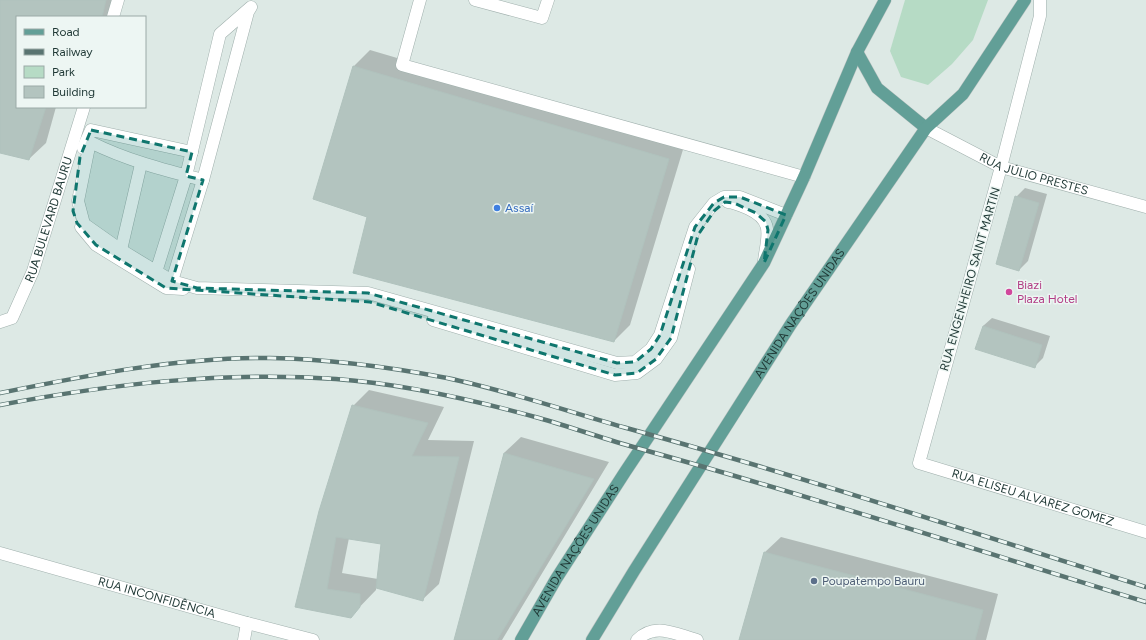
<svg xmlns="http://www.w3.org/2000/svg" width="1146" height="640" viewBox="0 0 1146 640" font-family="Figtree,sans-serif">
<style>
.green{fill:#b6dbc5}
.shadow{fill:#0003;fill-rule:evenodd}
.building{fill:#b3c4bf;stroke:#b0c2bd}
.lines{fill:none;stroke-linecap:round;stroke-linejoin:round}
.minor-casing{stroke:#a0b0ad;stroke-width:13}
.major-casing{stroke:#bcc3c2;stroke-width:13}
.minor{stroke:#fff;stroke-width:12}
.major{stroke:#629f97;stroke-width:12}
.rail-casing{stroke:#597471;stroke-width:4.5}
.rail{stroke:#edf6f3;stroke-width:3;stroke-dasharray:9;stroke-linecap:butt}
.marked{fill:#0f766e;fill-opacity:0.2;stroke:#0f766e;stroke-width:3;stroke-dasharray:8 5;stroke-linejoin:round}
.shop-dot{fill:#3f7fe0;stroke:#edf6f3;stroke-width:1.5}
.hotel-dot{fill:#d1479c;stroke:#edf6f3;stroke-width:1.5}
.service-dot{fill:#5c6f8a;stroke:#edf6f3;stroke-width:1.5}
.labels{text-anchor:middle;stroke-width:3;stroke-linejoin:round;paint-order:stroke}
.street-label{font-size:12px;fill:#1f3835;stroke:#edf6f3}
.shop-label{font-size:12px;fill:#366cbe;stroke:#edf6f3;text-anchor:start}
.hotel-label{font-size:12px;fill:#b23c85;stroke:#edf6f3;text-anchor:start}
.service-label{font-size:12px;fill:#4e5e75;stroke:#edf6f3;text-anchor:start}
</style>
<rect width="100%" height="100%" fill="#dde9e5"/>
<path class="green" d="M905 0H988L973 40 952 64 928 85 901 77 890 51Z"/>
<path class="shadow" d="M0 0H118L114 17H17V107H56L46 143 29 159 0 152Z
M370 50 685 143 630 325 614 341 369 217 353 67Z
M1025 188 1047 194 1028 261 1019 270 1016 197Z
M992 318 1050 336 1043 358 1034 367 983 326Z
M369 390 444 407 428 440 474 441 439 584 422 600 376 587V590L350 617 296 606 353 406ZM349 538 382 543 378 579 342 573Z
M521 437 609 462 502 640H455L504 453Z
M781 537 998 594 986 640H740L764 553Z"/>
<path class="building" d="M0 0H106L102 17H17V107H46L29 160 0 153Z
M353 66 669 159 614 342 353 273 367 217 313 199Z
M1015 196 1039 203 1019 271 996 264Z
M983 326 1042 345 1035 368 975 349Z
M352 405 428 423 412 456 459 457 423 601 376 588 381 544 336 537 327 589 360 594V607L351 618 295 607 319 511Z
M504 453 594 479 497 640H454Z
M764 552 983 610 975 640H739Z"/>
<g class="lines">
<defs>
<g id="minor">
<path d="M420 0 402 65 804 177"/>
<path d="M475 0 542 18 548 0"/>
<path id="s1" d="M1040 0V16L1001 167 919 463 1146 532"/>
<path d="M113 17 118 0"/>
<path id="s2" d="M926 128 1001 167 1146 207"/>
<path d="M83 148 91 130 192 152"/>
<path d="M728 202C736 203 742 206 749 209 775 221 767 237 764 261"/>
<path d="M81 227 96 245 166 288 183 289"/>
<path d="M121 250 141 164"/>
<path d="M156 272 186 176 220 34 251 7 248 12 203 180C164 170 126 160 90 142L78 201 84 224 121 250 172 281 197 288 368 293 617 363 635 362 651 349 660 335 695 227 714 203 724 197H740L786 215"/>
<path d="M172 281 203 180"/>
<path d="M433 320 615 375 637 373 656 359 671 338 689 269"/>
<path id="s3" d="M0 322 12 318 33 271 84 107"/>
<path id="s4" d="M0 553 247 623 313 640"/>
<path d="M244 640 247 623"/>
<path d="M637 640C655 622 675 634 697 640"/>
</g>
<g id="major">
<path d="M857 52 877 88 926 128"/>
<path id="s5" d="M521 640 556 579 625 472 764 263 804 177 857 52 885 0"/>
<path id="s6" d="M592 640 634 571 791 324 926 128 963 94 1025 0"/>
</g>
</defs>
<use href="#minor" class="minor-casing"/>
<use href="#major" class="major-casing"/>
<use href="#minor" class="minor"/>
<use href="#major" class="major"/>
<defs>
<path id="rail" d="M0 393C89 375 179 357 270 358 329 359 389 367 447 378 509 391 569 412 630 429 803 477 974 533 1146 587
M0 405C111 384 223 371 336 379 404 384 474 400 539 418 570 427 599 437 630 446 803 494 974 549 1146 602"/>
</defs>
<use href="#rail" class="rail-casing"/>
<use href="#rail" class="rail"/>
</g>
<path class="marked" d="M91 130 192 152 186 176 203 180 172 281 197 288 368 293 617 363 635 362 651 349 660 335 695 227 714 203 724 197H740L786 215 764 263 768 230 766 222 756 213 734 203 725 202 714 211 698 235 671 338 656 359 637 373 615 375 370 302 166 288 96 245 77 223 73 211 80 157Z"/>
<circle class="shop-dot" cx="497" cy="208" r="4"/>
<circle class="hotel-dot" cx="1009" cy="292" r="4"/>
<circle class="service-dot" cx="814" cy="581" r="4"/>
<g class="labels">
<g class="street-label">
<text dy="4" stroke="none"><textPath href="#s2" startOffset="118">RUA JÚLIO PRESTES</textPath></text>
<text dy="4" stroke="none"><textPath href="#s3" startOffset="118">RUA BULEVARD BAURU</textPath></text>
<text transform="translate(970 279) rotate(-74)" y="4">RUA ENGENHEIRO SAINT MARTIN</text>
<text dy="4" stroke="none"><textPath href="#s6" startOffset="387">AVENIDA NAÇÕES UNIDAS</textPath></text>
<text dy="4" stroke="none"><textPath href="#s1" startOffset="598">RUA ELISEU ALVAREZ GOMEZ</textPath></text>
<text dy="4" stroke="none"><textPath href="#s5" startOffset="105">AVENIDA NAÇÕES UNIDAS</textPath></text>
<text dy="4" stroke="none"><textPath href="#s4" startOffset="163">RUA INCONFIDÊNCIA</textPath></text>
</g>
<g class="shop-label">
<text x="505" y="212">Assaí</text>
</g>
<g class="hotel-label">
<text x="1017" y="289">Biazi<tspan x="1017" dy="14">Plaza Hotel</tspan></text>
</g>
<g class="service-label">
<text x="822" y="585">Poupatempo Bauru</text>
</g>
</g>
<rect x="16" y="16" width="130" height="92" fill="#edf6f3" stroke="#9baaa7"/>
<rect x="24" y="29" width="20" height="6" fill="#629f97" stroke="#9baaa7"/>
<text x="52" y="36" font-size="12" fill="#1f3835">Road</text>
<rect x="24" y="49" width="20" height="6" fill="#597471" stroke="#9baaa7"/>
<text x="52" y="56" font-size="12" fill="#1f3835">Railway</text>
<rect x="24" y="66" width="20" height="12" fill="#b6dbc5" stroke="#9baaa7"/>
<text x="52" y="76" font-size="12" fill="#1f3835">Park</text>
<rect x="24" y="86" width="20" height="12" fill="#b3c4bf" stroke="#9baaa7"/>
<text x="52" y="96" font-size="12" fill="#1f3835">Building</text>
</svg>
